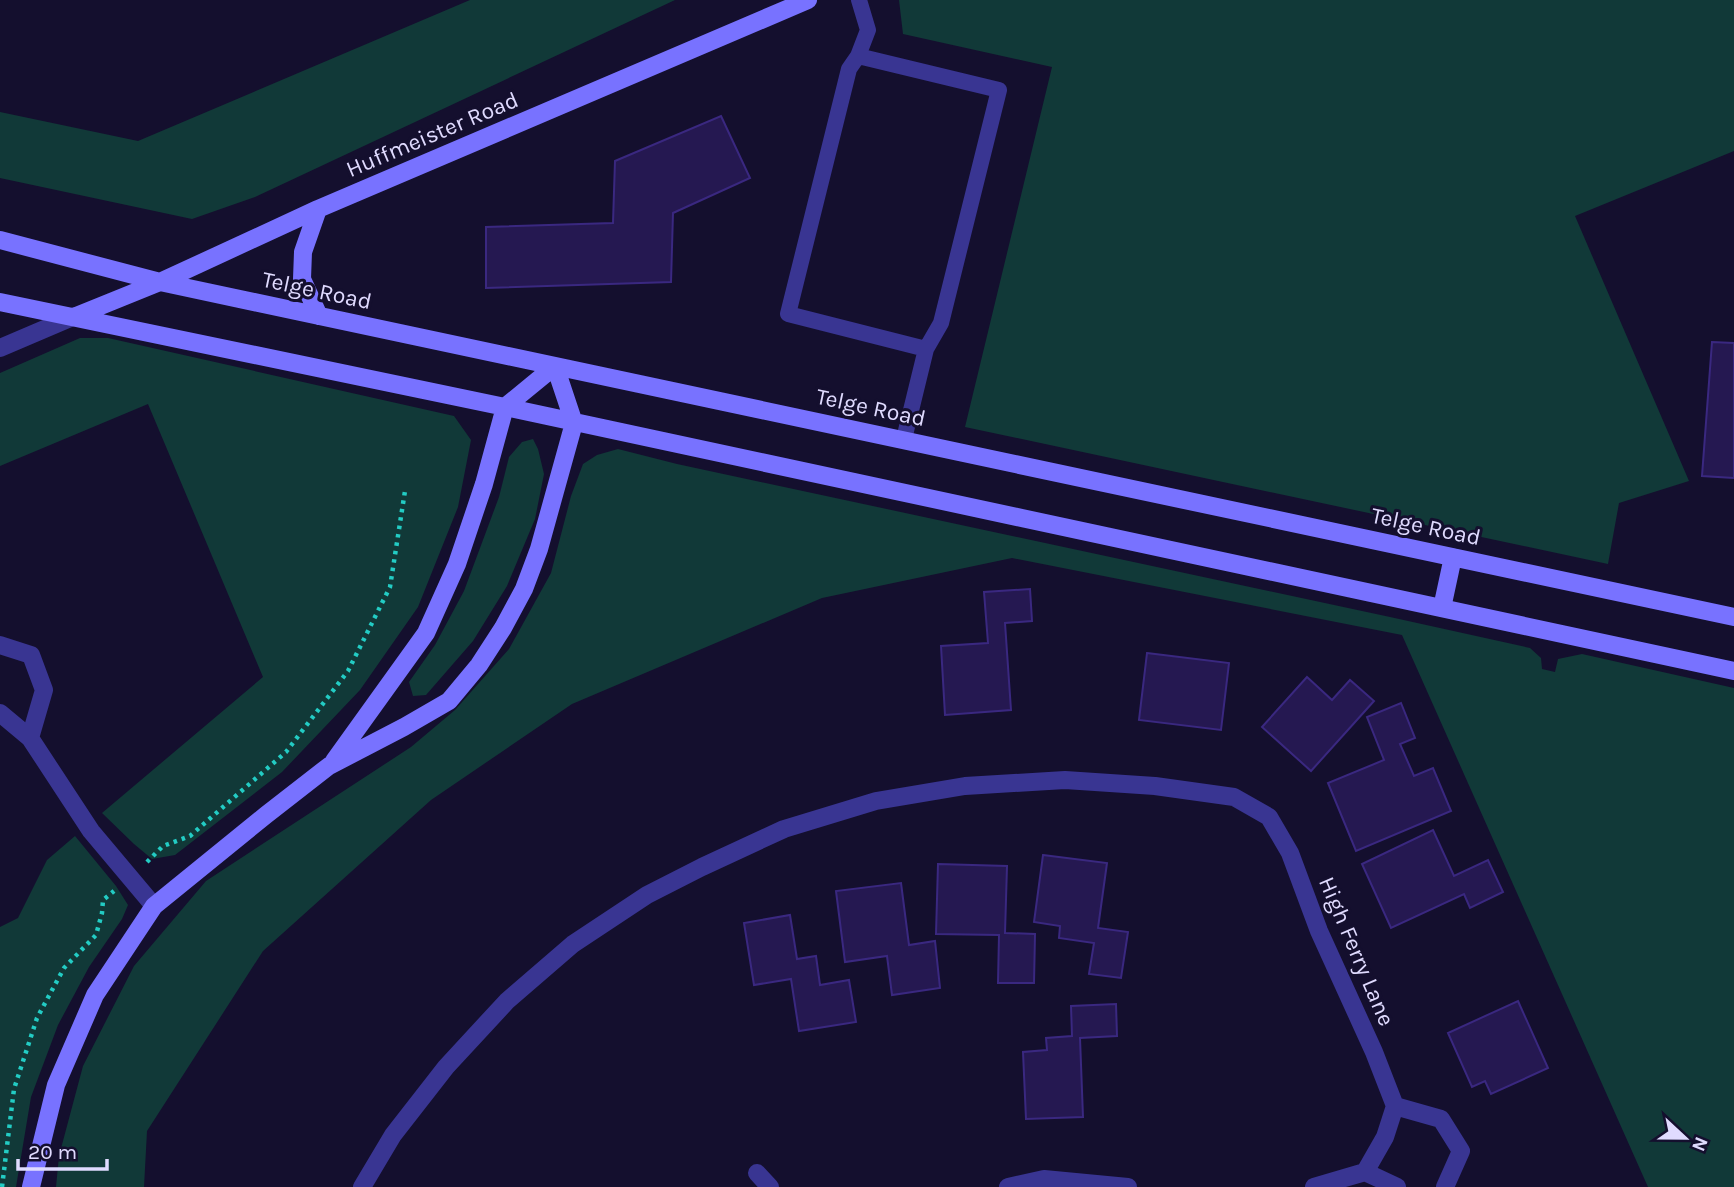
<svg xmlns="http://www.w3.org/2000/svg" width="1734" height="1187" viewBox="0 0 1734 1187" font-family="Karla,sans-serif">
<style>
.green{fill:#113938}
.building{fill:#251851;stroke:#3a2880;stroke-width:2}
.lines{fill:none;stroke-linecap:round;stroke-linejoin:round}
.path{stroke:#23ccc4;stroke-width:4.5;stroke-dasharray:3.5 5;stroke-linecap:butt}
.lane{stroke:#393592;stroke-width:16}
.street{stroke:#393592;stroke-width:18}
.secondary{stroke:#7872ff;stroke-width:18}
.labels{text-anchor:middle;stroke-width:6;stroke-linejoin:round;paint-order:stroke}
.street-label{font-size:23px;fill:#e0dbff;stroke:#140f2e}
</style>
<rect width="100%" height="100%" fill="#140f2e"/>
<path class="green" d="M470 0H675L255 197 192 219 0 178V112L138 141Z
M899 0H1734V151L1575 216 1689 481 1619 503 1608 564 965 427 1052 67 903 34Z
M80 338H108L454 416 471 440 458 507 418 607 360 690 282 772 175 855 152 859 134 844 102 813 263 677 148 404 0 466V373Z
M533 439 538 449 544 474 535 519 507 586 473 641 426 695 413 696 409 682 435 645 464 591 499 497 509 457 522 442Z
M618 449 677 464 1390 617 1530 648 1541 658 1542 669 1555 672 1558 659 1582 654 1734 688V1187H1648L1402 635 1012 558 822 598 572 704 431 800 263 951 147 1131 144 1187H56L59 1156 83 1066 134 966 206 881 411 747 455 710 509 649 551 573 571 496 583 464 597 455Z
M75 836 116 886 128 905 122 919 89 967 58 1025 31 1097 16 1187H0V927L18 918 47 860Z"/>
<path class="building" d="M721 116 750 178 673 213 671 282 486 288V227L613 223 615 161Z
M1712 342 1734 343V478L1702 476Z
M1030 589 1032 621 1005 623 1011 710 945 715 941 646 988 643 984 592Z
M1147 653 1229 663 1221 730 1139 720Z
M1307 677 1332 700 1350 680 1374 701 1311 771 1262 727Z
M1401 703 1415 738 1400 744 1414 776 1433 768 1451 811 1356 851 1328 783 1384 760 1367 717Z
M1433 830 1454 876 1488 860 1503 892 1470 908 1464 894 1391 928 1362 864Z
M1043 855 1107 863 1098 928 1128 932 1121 978 1089 974 1094 943 1059 938 1060 926 1034 922Z
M938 864 1007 866 1005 933 1035 934 1034 983H998L999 935 936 934Z
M901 883 909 945 935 941 940 988 892 995 887 956 845 962 836 891Z
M790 915 797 959 816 956 820 985 849 980 856 1022 799 1031 791 979 754 985 744 923Z
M1518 1001 1548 1068 1491 1094 1485 1081 1472 1087 1448 1033Z
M1116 1004 1117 1036 1080 1038 1083 1117 1026 1119 1023 1052 1047 1050 1046 1038 1072 1036 1071 1006Z"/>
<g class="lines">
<path class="path" d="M147 862 163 846 190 836 286 752 348 671 390 587 405 491
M2 1187 14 1089 37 1018 64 968 96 935 102 913 103 900 114 891"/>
<path class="lane" d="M859 0 868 30 858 56 849 69 788 314 926 349 904 439
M858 56 999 90 941 323 926 349"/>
<path class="street" d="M0 348 75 316
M0 645 31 655 44 690 30 738
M0 713 30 738 91 831 154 906
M1395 1106 1441 1119 1461 1151 1445 1187
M1365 1172 1397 1187
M757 1173 770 1187
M362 1187 393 1135 446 1067 507 1001 573 944 647 895 702 867 784 829 876 801 965 786 1065 780 1155 786 1234 797 1269 817 1290 853 1319 931 1374 1052 1395 1106 1385 1137 1365 1172 1314 1187
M1008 1187 1044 1179 1128 1187"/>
<path class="secondary" d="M318 209 303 252 302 279 319 316
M0 240 160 282 1734 617
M0 302 505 407 1734 671
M76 316 160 282 318 209 808 0
M1442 608 1453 557
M334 761 426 633 457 564 484 484 505 407 555 366
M31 1187 56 1085 95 995 154 906 266 815 329 766 404 727 449 701 479 665 503 628 524 589 539 549 574 423 555 366"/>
</g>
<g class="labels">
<g class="street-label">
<text transform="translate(432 134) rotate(-23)" y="8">Huffmeister Road</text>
<text transform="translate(317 290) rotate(12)" y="8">Telge Road</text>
<text transform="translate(871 407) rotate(12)" y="8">Telge Road</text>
<text transform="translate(1426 526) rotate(12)" y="8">Telge Road</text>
<text transform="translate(1357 951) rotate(67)" y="8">High Ferry Lane</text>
</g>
</g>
<g transform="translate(1685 1138) rotate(112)" stroke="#140f2e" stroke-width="5" paint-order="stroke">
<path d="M0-5L12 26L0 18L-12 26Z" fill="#e0dbff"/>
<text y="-10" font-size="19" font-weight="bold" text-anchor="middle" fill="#e0dbff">N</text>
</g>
<path d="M18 1159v10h89v-10" fill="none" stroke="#e0dbff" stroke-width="3.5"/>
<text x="28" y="1159" font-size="21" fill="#e0dbff" stroke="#140f2e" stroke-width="5" paint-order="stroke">20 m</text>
</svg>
